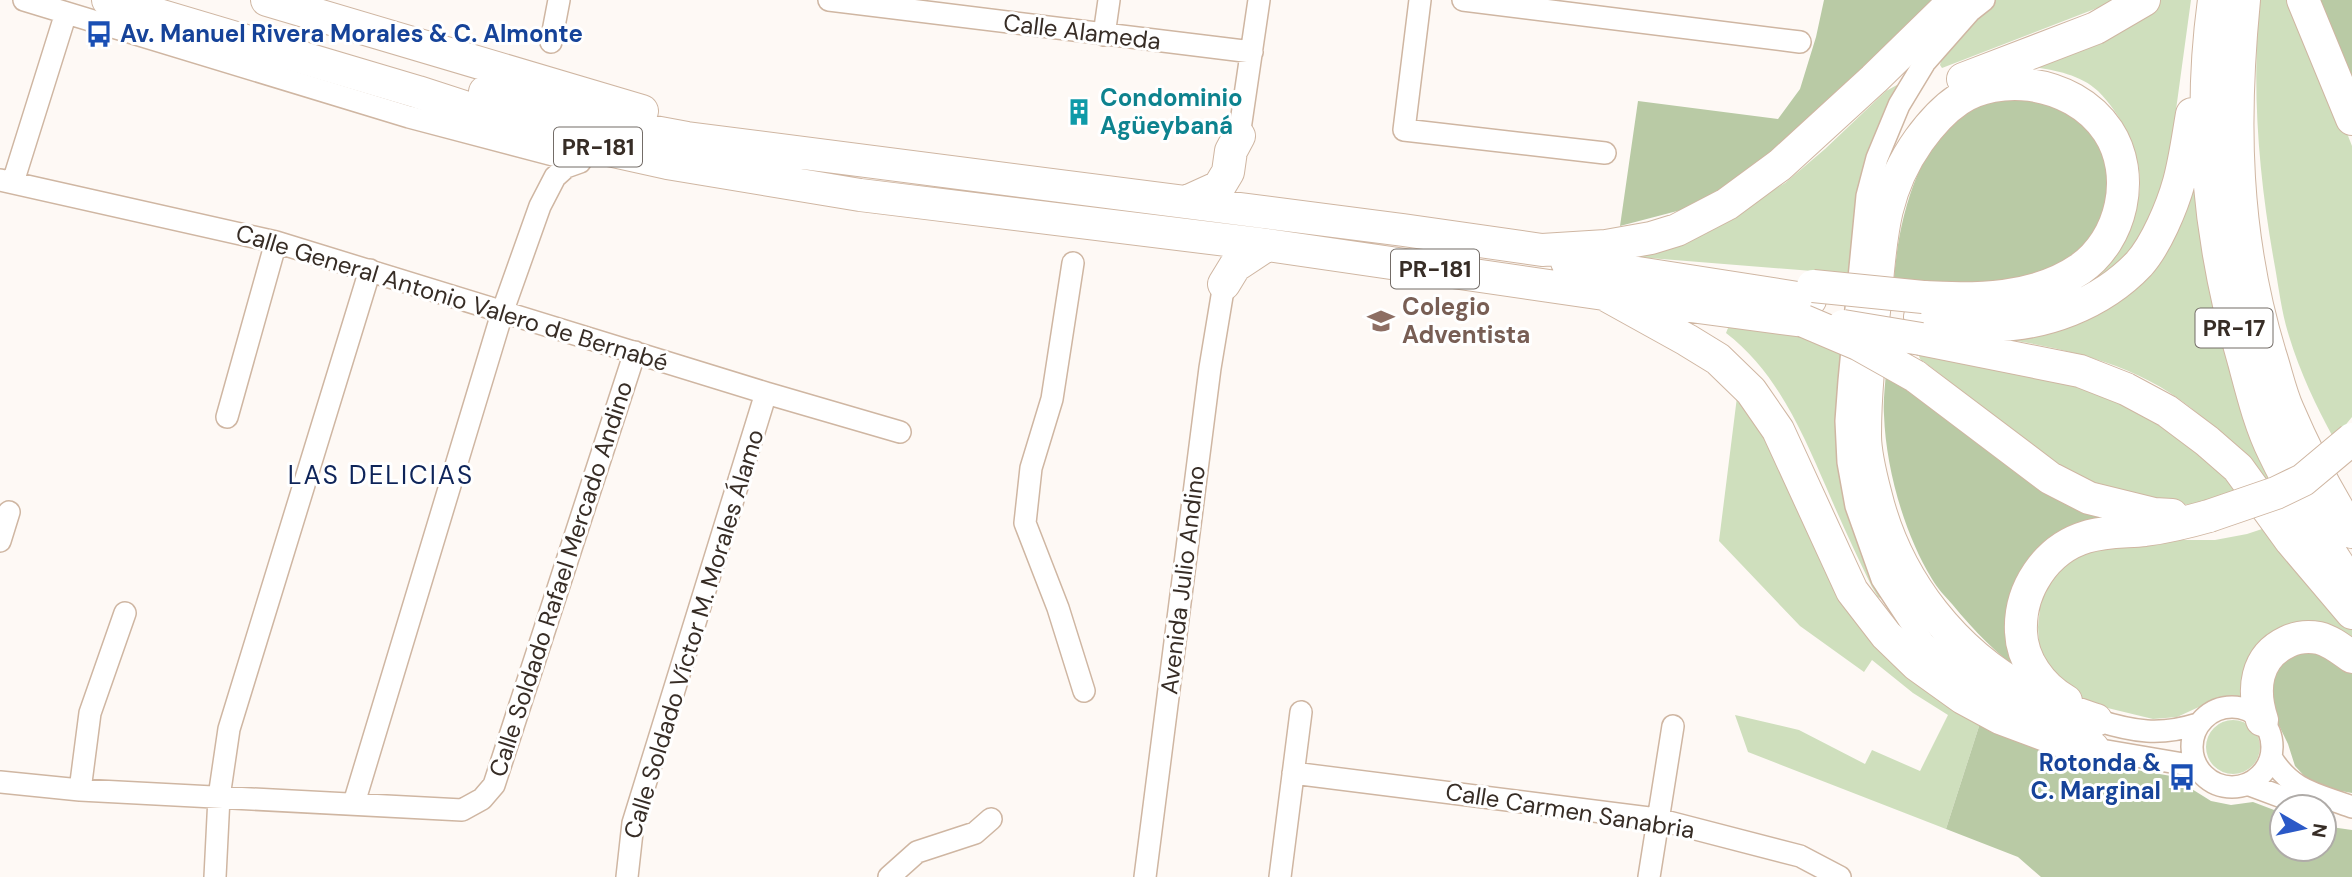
<svg xmlns="http://www.w3.org/2000/svg" width="2352" height="877" viewBox="0 0 2352 877" font-family="'DM Sans',sans-serif">
<style>
.green{fill:#cfdfbd}
.forest{fill:#b9caa5}
.lines{fill:none;stroke-linecap:round;stroke-linejoin:round}
.minor-casing{stroke:#cfb6a2;stroke-width:24}
.highway-casing{stroke:#cfb6a2;stroke-width:34}
.minor{stroke:#fff;stroke-width:21}
.highway{stroke:#fff;stroke-width:32}
.highway-bridge-casing{stroke:#cfb6a2;stroke-width:34;stroke-linecap:butt}
.highway-bridge{stroke:#fff;stroke-width:32}
.labels{text-anchor:middle;stroke-width:6;stroke-linejoin:round;paint-order:stroke}
.shield{fill:#fff;stroke:#736c67;stroke-width:2}
.shield-label{font-size:23px;font-weight:bold;fill:#372d26}
.street-label{font-size:24px;fill:#372d26;stroke:#fff}
.transit-label{font-size:24px;font-weight:bold;fill:#164399;stroke:#fff;text-anchor:start}
.culture-label{font-size:24px;font-weight:bold;fill:#0d838f;stroke:#fff;text-anchor:start}
.education-label{font-size:24px;font-weight:bold;fill:#785e54;stroke:#fff;text-anchor:start}
.neighbourhood-label{font-size:26px;letter-spacing:2px;fill:#0e2459;stroke:#fff}
</style>
<rect width="100%" height="100%" fill="#fef9f5"/>
<path class="green" d="M1994 0H2118L1942 68 1940 65C1945 43 1978 16 1994 0Z
M2151 0H2191L2166 183 2140 240 2095 288 1997 305 2129 225C2135 211 2140 198 2140 183 2140 150 2121 114 2098 91 2081 75 2055 70 2033 67Z
M2260 0H2295L2352 146V417L2334 439C2316 406 2300 372 2289 336 2282 314 2279 290 2275 267 2259 179 2251 89 2260 0Z
M1897 85 1900 91 1850 274 1637 257 1634 254 1762 197 1785 183 1825 149 1886 91Z
M2192 191 2196 193 2275 481 2263 487C2245 466 2229 444 2210 425 2154 369 2082 352 2006 339L2081 316Z
M1730 323 1794 334 1847 352 1888 602 1878 597 1872 587C1856 554 1841 522 1827 489 1802 432 1777 372 1726 333Z
M1934 351 2137 401 2249 492C2232 496 2214 503 2197 504 2152 508 2092 491 2055 465 2007 433 1966 392 1920 359L1918 353Z
M1738 389 1821 540 1982 717 1946 829 1748 752 1735 715 1799 730 1865 764 1872 750 1920 771 1948 715 1913 693 1872 660 1864 672 1800 626 1719 541Z
M2271 526 2352 621V651L2246 697 2223 696 2177 717 2153 719 2087 703 2062 686 2044 659 2039 644 2038 627 2041 598 2055 575 2073 559 2101 546 2175 540H2215L2247 534Z
M2206 747a27 27 0 1 1 54 0a27 27 0 1 1-54 0Z"/>
<path class="forest" d="M1824 0H1943L1853 86 1734 182 1681 210 1620 226 1638 101 1778 119 1800 89 1816 37Z
M2316 0H2352V84Z
M2024 93 2094 123 2116 184 2095 247 2054 274 1973 287 1894 278C1899 220 1916 146 1967 109 1979 101 2009 97 2024 93Z
M1886 372 2112 515 2043 562 2025 675C1996 653 1975 632 1952 604 1945 596 1937 588 1932 579 1904 533 1886 469 1884 415 1883 401 1885 387 1886 372Z
M2314 650 2352 672V793L2330 789 2309 781 2295 766 2288 744 2268 703 2277 664 2291 653Z
M1982 717 2051 749 2125 768 2171 776 2211 801 2231 805 2253 802 2282 813V849H2324V826L2352 830V877H2041L2018 857 1946 829Z"/>
<g class="lines">
<defs>
<path id="minor" d="M24 0 409 117 580 162
M829 0 1252 52
M1420 0 1404 130 1605 153
M1463 0 1800 42
M1984 0 1970 11 1925 62 1899 105 1877 158 1867 196 1849 381 1846 421 1848 462 1856 506 1882 579 1924 643 1995 697 2034 718
M1104 35 1109 0
M551 42 559 0
M1239 136 1259 0
M0 180 276 242 766 393 900 432
M13 182 66 13
M1073 263 1052 399 1031 468 1025 523 1058 608 1084 691
M227 417 276 242
M0 541 9 512
M2192 747a40 40 0 1 1 80 0a40 40 0 1 1-80 0Z
M2096 720C2134 732 2160 736 2198 724
M2081 743 2101 750 2195 766
M2271 757C2291 791 2317 794 2352 807
M1293 773 1657 819 1800 856 1840 877
M0 782 80 790 462 810 482 799 494 785 635 352
M2247 784 2309 807
M80 790 90 713 125 613
M354 803 503 310 540 206 555 177 566 167 580 162
M215 877 219 797 229 729 370 270
M627 877 633 823 766 393
M889 877 917 852 975 833 991 819
M1145 877 1210 368 1224 284
M1280 877 1301 712
M1649 877 1673 726"/>
<path id="highway" d="M108 0 418 92 572 142 667 163 860 195 1267 245 1604 294 1687 340 1718 359 1751 391 1778 430 1852 591 1886 635 1917 665 1963 698 2000 718 2064 742 2093 748
M267 0 642 111
M2214 0C2197 124 2209 243 2244 362 2252 392 2260 425 2274 453 2296 499 2324 543 2352 586
M2244 0C2232 122 2234 235 2270 354 2276 372 2280 392 2288 410 2306 452 2327 493 2352 532
M2303 0 2352 119
M1963 79 2096 28 2144 0
M485 92 579 118 687 138 1403 230 1542 250 1606 246 1651 238 1677 230 1727 204 1780 165 1874 79 1955 0
M1186 202 1219 187 1228 172 1231 151 1239 136
M1567 262 1810 300
M1224 284 1235 266 1267 245
M1623 297 1804 321
M1923 297C1975 300 2035 300 2080 269 2122 240 2137 175 2108 131 2090 104 2060 89 2030 85 2006 82 1978 86 1958 100 1943 110 1930 125 1919 140 1884 189 1881 234 1876 293 1871 340 1865 388 1865 435 1865 455 1871 477 1876 496 1897 581 1955 655 2033 695 2053 706 2075 713 2096 720
M1920 317C1942 320 1966 325 1989 325 2043 326 2101 304 2139 264 2156 245 2172 207 2179 182 2185 160 2188 137 2192 114
M1921 339 2080 371 2126 389 2167 411 2207 441 2238 468 2291 541 2352 613
M1915 376 2050 478 2089 498 2154 514 2172 515
M2066 701C2041 687 2022 660 2021 632 2019 590 2046 549 2086 537 2105 531 2126 532 2145 530 2167 527 2188 522 2209 516
M2262 720C2252 690 2255 657 2287 642 2297 637 2308 636 2319 638 2331 641 2342 650 2352 657"/>
</defs>
<use href="#minor" class="minor-casing"/>
<use href="#highway" class="highway-casing"/>
<use href="#minor" class="minor"/>
<use href="#highway" class="highway"/>
<defs>
<path id="highway-bridge" d="M1813 286 1923 297
M1804 321 1858 344 1915 376
M1843 326 1921 339
M2209 516 2276 493 2303 480 2352 439"/>
</defs>
<use href="#highway-bridge" class="highway-bridge-casing"/>
<use href="#highway-bridge" class="highway-bridge"/>
</g>
<defs>
<symbol id="bus-bare" viewBox="-9 -9 18 18"><path d="M-5-6H5V4H4V6H2V4H-2V6H-4V4H-5ZM-3.5-4V0h7V-4ZM-3.5 1.2v1.5H-2V1.2ZM2 1.2v1.5H3.5V1.2Z" fill="#1a4fb4" stroke="#fff" stroke-width="2.5" paint-order="stroke"/></symbol>
<symbol id="building-bare" viewBox="-9 -9 18 18"><path d="M-4-6H4V6H1V3H-1V6H-4ZM-2.5-4.3h1.7v1.8h-1.7ZM.8-4.3h1.7v1.8H.8ZM-2.5-1h1.7V.8h-1.7ZM.8-1h1.7V.8H.8Z" fill="#0f9aa8" stroke="#fff" stroke-width="2.5" paint-order="stroke"/></symbol>
<symbol id="school-bare" viewBox="-9 -9 18 18"><path d="M0-5L7-2L0 1L-7-2ZM-4 1L0 2.5L4 1V4Q0 6-4 4Z" fill="#8d6e63" stroke="#fff" stroke-width="2.5" paint-order="stroke"/></symbol>
</defs>
<g fill-rule="evenodd">
<use href="#bus-bare" x="80" y="15" width="38" height="38"/>
<use href="#building-bare" x="1060" y="93" width="38" height="38"/>
<use href="#school-bare" x="1362" y="302" width="38" height="38"/>
<use href="#bus-bare" x="2163" y="758" width="38" height="38"/>
</g>
<g class="labels">
<g class="shield">
<rect x="554" y="127.5" width="88" height="39" rx="5"/>
<rect x="1391" y="249.5" width="88" height="39" rx="5"/>
<rect x="2195.5" y="308.5" width="77" height="39" rx="5"/>
</g>
<g class="shield-label">
<text x="598" y="155">PR-181</text>
<text x="1435" y="277">PR-181</text>
<text x="2234" y="336">PR-17</text>
</g>
<g class="street-label">
<text transform="translate(1082 32) rotate(7)" y="8">Calle Alameda</text>
<text transform="translate(452 298) rotate(17)" y="8">Calle General Antonio Valero de Bernabé</text>
<text transform="translate(561 579) rotate(-72)" y="8">Calle Soldado Rafael Mercado Andino</text>
<text transform="translate(1183 580) rotate(-83)" y="8">Avenida Julio Andino</text>
<text transform="translate(694 634) rotate(-73)" y="8">Calle Soldado Víctor M. Morales Álamo</text>
<text transform="translate(1570 811) rotate(9)" y="8">Calle Carmen Sanabria</text>
</g>
<g class="transit-label">
<text x="120" y="42">Av. Manuel Rivera Morales &amp; C. Almonte</text>
<text x="2161" y="771" text-anchor="end">Rotonda &amp;<tspan x="2161" dy="28">C. Marginal</tspan></text>
</g>
<g class="culture-label">
<text x="1100" y="106">Condominio<tspan x="1100" dy="28">Agüeybaná</tspan></text>
</g>
<g class="education-label">
<text x="1402" y="315">Colegio<tspan x="1402" dy="28">Adventista</tspan></text>
</g>
<g class="neighbourhood-label">
<text x="381" y="484">LAS DELICIAS</text>
</g>
</g>
<g transform="translate(2303 828) rotate(99)"><circle r="33" fill="#ffffff" stroke="#afaba8" stroke-width="2"/>
<path d="M0-5L12 26L0 18L-12 26Z" fill="#2b59c7"/>
<text y="-10" font-size="19" font-weight="bold" text-anchor="middle" fill="#372d26">N</text>
</g>
</svg>
